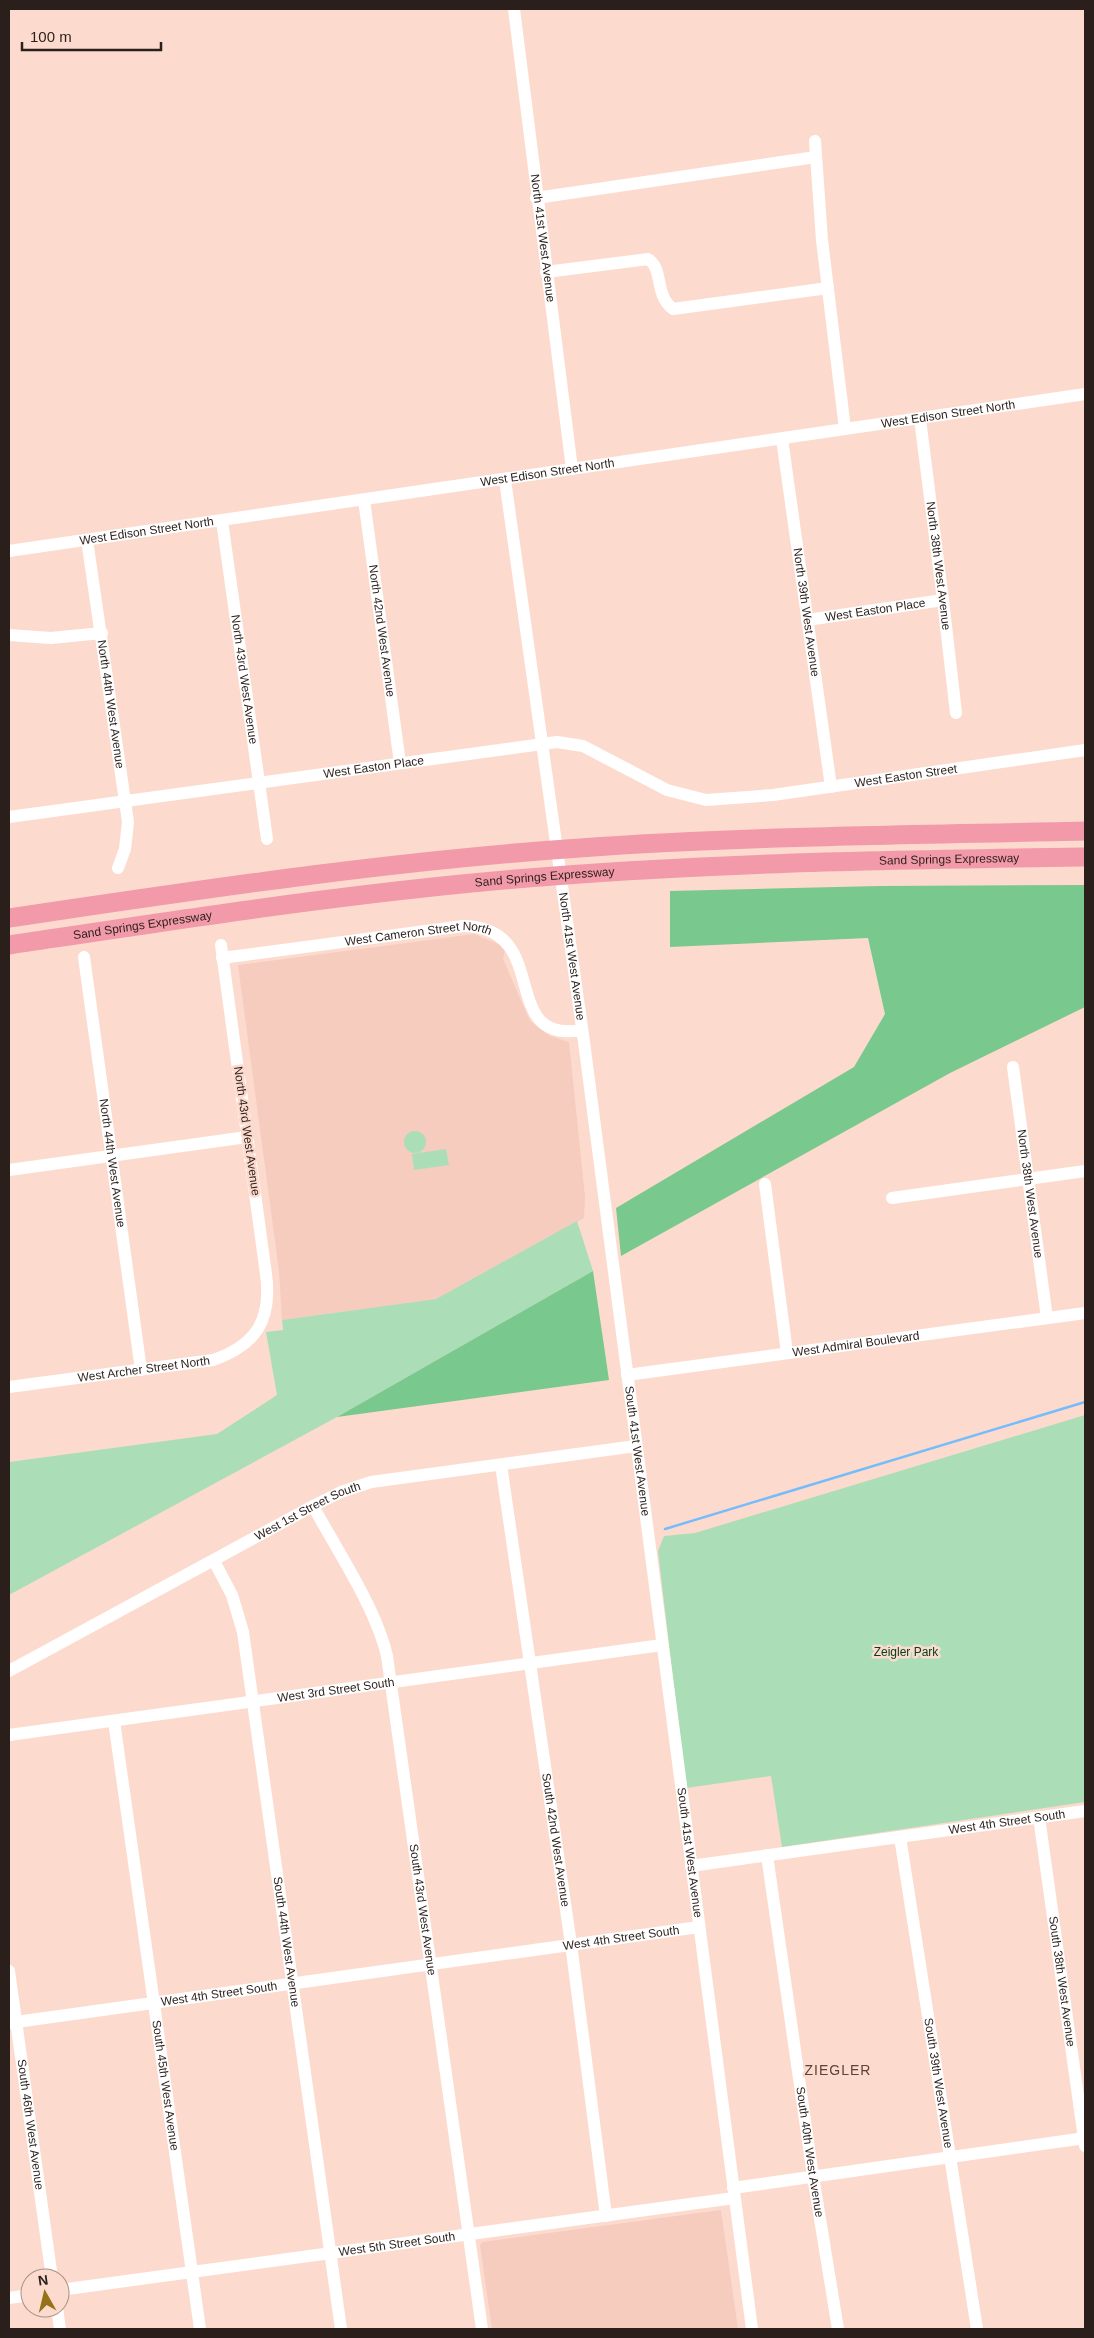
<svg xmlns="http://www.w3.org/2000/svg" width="1094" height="2338" viewBox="0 0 1094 2338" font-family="Helvetica,sans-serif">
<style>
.built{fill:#f5ccbe}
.green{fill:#abdeb7}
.forest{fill:#79c88e}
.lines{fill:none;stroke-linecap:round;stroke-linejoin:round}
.stream{stroke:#76bcfa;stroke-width:2.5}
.minor{stroke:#fff;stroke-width:12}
.highway{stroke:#f29aa9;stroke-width:19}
.labels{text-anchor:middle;stroke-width:5;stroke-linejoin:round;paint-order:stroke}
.street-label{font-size:12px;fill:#2b1f1b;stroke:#fcdbce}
.park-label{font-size:12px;fill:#01411c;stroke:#fcdbce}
.neighbourhood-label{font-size:14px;letter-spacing:1px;fill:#5c4238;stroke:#fcdbce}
</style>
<rect width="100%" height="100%" fill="#fcdbce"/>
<path class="built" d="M474 934 498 944 505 951 503 959 530 1021 550 1036 569 1042 585 1197 584 1218 436 1299 282 1320 279 1271 238 965Z
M721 2210 738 2329H492L480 2245 482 2242Z"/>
<path class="green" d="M404 1142a11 11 0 1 1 22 0a11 11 0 1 1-22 0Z
M446 1149 449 1165 414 1170 412 1154Z
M577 1221 593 1271 337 1417 9 1595V1462L217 1434 277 1395 266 1332 283 1330 282 1320 436 1299Z
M1085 1415V1802L782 1847 771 1776 686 1788 658 1551 664 1536 695 1533Z"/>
<path class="forest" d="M1085 885V1007L950 1073 621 1256 616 1208 854 1067 885 1014 868 938 670 947V891L879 886Z
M593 1271 609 1380 337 1417Z"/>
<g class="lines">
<path class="stream" d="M665 1529 1085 1402"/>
<g class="minor">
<path id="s1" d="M514 9 572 469"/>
<path d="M815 141 822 240 845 429"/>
<path d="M536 198 816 157"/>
<path d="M546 272 648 259C664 269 654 295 673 309L828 288"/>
<path id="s2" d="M920 419 943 600 956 713"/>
<path id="s3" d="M782 439 831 787"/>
<path id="s4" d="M505 480 584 1042 752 2329"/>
<path id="s5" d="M364 500 400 763"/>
<path id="s6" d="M222 521 267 839"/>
<path id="s7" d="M87 540 128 822 125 849 118 868"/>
<path id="s8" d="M9 551 1085 394"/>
<path id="s9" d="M807 620 943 600"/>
<path d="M9 635 51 638 102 633"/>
<path id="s10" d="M9 817 557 742 583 746 667 790 706 800 773 795 1085 750"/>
<path id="s11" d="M84 957 141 1370"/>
<path id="s12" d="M222 958 463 926C554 927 496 1045 582 1030"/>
<path id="s13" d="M1013 1067 1047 1318"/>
<path d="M9 1170 247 1137"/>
<path d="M765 1184 787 1353"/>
<path d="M892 1198 1085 1171"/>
<path id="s14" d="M627 1375 1085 1313"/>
<path id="s15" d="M9 1387 213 1360C257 1345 272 1319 266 1274L221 945"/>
<path id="s16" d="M501 1465 571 1944 606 2216"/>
<path id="s17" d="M313 1506C337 1550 376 1608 387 1656L482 2329"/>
<path id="s18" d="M214 1561 232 1595 243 1632 341 2329"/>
<path id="s19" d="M9 1671 313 1506 341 1492 371 1482 636 1446"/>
<path id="s20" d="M114 1721 200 2329"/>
<path id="s21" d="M9 1735 662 1645"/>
<path id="s22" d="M1039 1817 1085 2146"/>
<path id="s23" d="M900 1837 977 2329"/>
<path id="s24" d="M767 1855 813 2176 838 2329"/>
<path id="s25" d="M691 1866 1085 1811"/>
<path id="s26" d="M9 1971 52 2278"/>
<path id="s27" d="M9 2023 699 1927"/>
<path d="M733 2188 1085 2138"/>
<path id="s28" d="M60 2290 734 2198"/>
<path d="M9 2298 30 2295"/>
<path d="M57 2308 60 2329"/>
</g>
<g class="highway">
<path d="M9 918C199 890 388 861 580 848 748 836 917 835 1085 831"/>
<path id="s29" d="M9 945C163 922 317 898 472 883 675 863 881 860 1085 857"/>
</g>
</g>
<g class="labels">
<g class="street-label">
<text dy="4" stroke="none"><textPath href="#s1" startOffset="231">North 41st West Avenue</textPath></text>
<text dy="4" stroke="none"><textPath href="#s8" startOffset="949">West Edison Street North</textPath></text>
<text dy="4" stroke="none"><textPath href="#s8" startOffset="544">West Edison Street North</textPath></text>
<text dy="4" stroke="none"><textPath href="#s8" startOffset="139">West Edison Street North</textPath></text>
<text dy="4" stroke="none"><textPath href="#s2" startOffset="148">North 38th West Avenue</textPath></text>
<text dy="4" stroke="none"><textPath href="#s9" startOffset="69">West Easton Place</textPath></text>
<text dy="4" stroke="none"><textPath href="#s3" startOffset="175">North 39th West Avenue</textPath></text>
<text dy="4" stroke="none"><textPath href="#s5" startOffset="132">North 42nd West Avenue</textPath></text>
<text dy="4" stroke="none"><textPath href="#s6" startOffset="160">North 43rd West Avenue</textPath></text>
<text dy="4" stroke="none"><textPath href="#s7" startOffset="166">North 44th West Avenue</textPath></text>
<text dy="4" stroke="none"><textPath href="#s10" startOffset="368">West Easton Place</textPath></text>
<text dy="4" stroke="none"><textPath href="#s10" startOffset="916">West Easton Street</textPath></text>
<text dy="4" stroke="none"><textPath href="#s29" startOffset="945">Sand Springs Expressway</textPath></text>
<text dy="4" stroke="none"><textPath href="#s29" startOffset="540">Sand Springs Expressway</textPath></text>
<text dy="4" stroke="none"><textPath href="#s29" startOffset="135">Sand Springs Expressway</textPath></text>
<text dy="4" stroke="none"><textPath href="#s12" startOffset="198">West Cameron Street North</textPath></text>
<text dy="4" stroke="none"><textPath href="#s4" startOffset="481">North 41st West Avenue</textPath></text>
<text transform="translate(247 1131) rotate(82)" y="4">North 43rd West Avenue</text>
<text dy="4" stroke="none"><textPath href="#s11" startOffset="208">North 44th West Avenue</textPath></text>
<text dy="4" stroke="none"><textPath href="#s13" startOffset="128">North 38th West Avenue</textPath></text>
<text dy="4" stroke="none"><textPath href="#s14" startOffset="231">West Admiral Boulevard</textPath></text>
<text dy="4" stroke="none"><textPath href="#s15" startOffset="136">West Archer Street North</textPath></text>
<text dy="4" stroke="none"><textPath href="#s4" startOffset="980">South 41st West Avenue</textPath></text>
<text dy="4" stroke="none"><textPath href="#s19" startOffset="339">West 1st Street South</textPath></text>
<text dy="4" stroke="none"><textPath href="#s21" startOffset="330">West 3rd Street South</textPath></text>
<text dy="4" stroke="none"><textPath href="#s25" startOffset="319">West 4th Street South</textPath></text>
<text dy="4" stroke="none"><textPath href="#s16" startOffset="379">South 42nd West Avenue</textPath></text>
<text dy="4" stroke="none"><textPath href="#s4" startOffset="1385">South 41st West Avenue</textPath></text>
<text dy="4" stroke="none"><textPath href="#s17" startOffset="424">South 43rd West Avenue</textPath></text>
<text dy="4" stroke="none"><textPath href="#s27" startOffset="618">West 4th Street South</textPath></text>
<text dy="4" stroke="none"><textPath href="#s18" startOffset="390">South 44th West Avenue</textPath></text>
<text dy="4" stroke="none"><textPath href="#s22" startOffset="166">South 38th West Avenue</textPath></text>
<text dy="4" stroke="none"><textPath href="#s27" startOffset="212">West 4th Street South</textPath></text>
<text dy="4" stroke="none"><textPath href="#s23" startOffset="249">South 39th West Avenue</textPath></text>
<text dy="4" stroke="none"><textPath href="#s20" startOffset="368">South 45th West Avenue</textPath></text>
<text dy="4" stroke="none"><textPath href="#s26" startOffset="155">South 46th West Avenue</textPath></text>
<text dy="4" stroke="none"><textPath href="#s24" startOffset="300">South 40th West Avenue</textPath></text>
<text dy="4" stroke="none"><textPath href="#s28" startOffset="340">West 5th Street South</textPath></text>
</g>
<g class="park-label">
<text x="906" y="1656">Zeigler Park</text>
</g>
<g class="neighbourhood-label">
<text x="838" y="2075">ZIEGLER</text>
</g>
</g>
<rect width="1094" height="2338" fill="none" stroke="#2b1f1b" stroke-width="20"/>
<g transform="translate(45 2293) rotate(352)"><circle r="24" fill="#fcdbce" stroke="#a89086"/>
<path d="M0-4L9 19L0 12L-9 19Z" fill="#93731a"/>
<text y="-8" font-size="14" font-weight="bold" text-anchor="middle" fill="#2b1f1b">N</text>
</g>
<path d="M22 42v8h139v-8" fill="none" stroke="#2b1f1b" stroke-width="2.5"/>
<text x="30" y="42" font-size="15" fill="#2b1f1b" stroke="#fcdbce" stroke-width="4" paint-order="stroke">100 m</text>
</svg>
